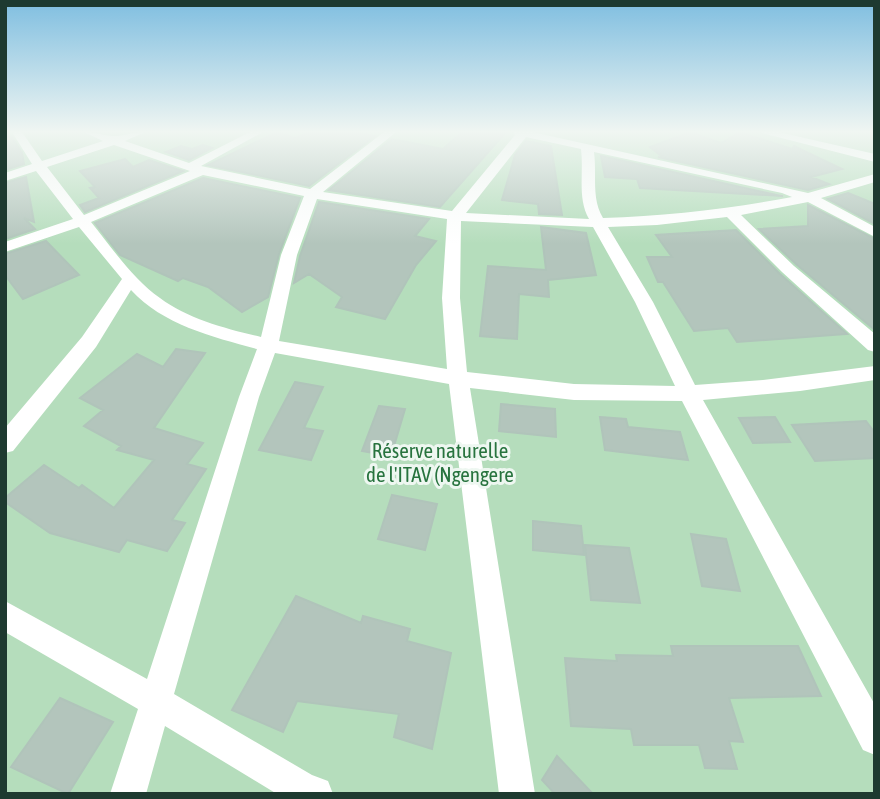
<svg xmlns="http://www.w3.org/2000/svg" width="880" height="799" viewBox="0 0 880 799" font-family="'Asap Condensed',sans-serif">
<style>
.green{fill:#b5ddbc}
.building{fill:#b3c5bc;stroke:#b0c4ba;stroke-width:2}
.lines{fill:none;stroke-linecap:round;stroke-linejoin:round}
.minor{fill:#fff;fill-rule:evenodd}
.labels{text-anchor:middle;stroke-width:6;stroke-linejoin:round;paint-order:stroke}
.park-label{font-size:21px;fill:#27733e;stroke:#eef7f1}
</style>
<rect width="100%" height="100%" fill="#ddeae3"/>
<path class="green" d="M5 132H875V794H5Z"/>
<path class="building" d="M277 132 296 138 309 132H355L375 136 309 186 208 165Z
M462 132H506L440 207 329 190 392 139 443 149Z
M690 132 721 143 740 132 792 149 794 146 842 169 811 177 829 184 808 190 658 157 664 158 650 147Z
M11 136 22 153 24 164 5 170V137Z
M526 141 551 146 562 215 539 214 538 204 502 200 515 155Z
M203 145 212 148 189 160 166 152 181 146 192 149Z
M601 156 781 196H783L640 188 637 179 605 177Z
M125 159 133 167 149 160 183 171 85 212 80 205 99 198 90 188 95 187 80 171Z
M26 177 34 222 24 218 35 229 5 239V183Z
M203 178 300 198 279 254 268 297 242 312 208 287 183 278 178 281 120 255 95 223Z
M848 193 875 204V224L828 199Z
M319 202 429 219 415 236 436 241 416 265 385 319 336 307 342 297 309 274 294 283 300 256Z
M808 205 875 239V330L796 264 759 229 808 226Z
M541 227 586 233 596 275 548 280 549 297 519 294 517 339 480 336 488 266 546 270Z
M736 230 780 274 847 334 737 342 728 328 694 331 663 282H658L647 257H672L656 235Z
M46 241 79 275 23 299 5 275V254Z
M176 349 205 353 154 428 203 443 187 464 206 469 172 520 185 523 167 551 127 540 119 552 50 533 5 502V498L44 465 79 488 82 485 114 508 154 460 117 450 121 446 84 426 103 410 80 398 137 354 163 367Z
M295 382 323 387 304 428 323 431 311 460 259 450Z
M501 404 555 409 556 437 499 431Z
M379 406 405 409 391 456 362 451Z
M600 417 626 419 628 427 680 432 688 460 605 450Z
M775 417 790 442 753 443 739 418Z
M866 421 875 433V458L815 461 792 425Z
M392 495 437 504 425 550 378 539Z
M533 521 581 526 584 555 533 550Z
M691 534 726 539 740 591 702 586Z
M585 545 629 548 640 603 591 600Z
M296 596 361 623 363 616 410 629 407 641 451 653 432 749 394 737 399 714 297 701 283 732 232 710Z
M671 646H798L821 696 729 698 743 742 729 741 737 769 705 768 699 745H634L631 729 571 726 565 658 617 661 616 655 673 656Z
M60 698 113 722 68 794 11 767Z
M557 756 593 794H555L542 780Z"/>
<g class="lines">
<path class="minor" d="M12 132H22L42 161 103 141 84 132C94 132 102 135 112 136 120 137 135 132 145 132L125 141 189 163 250 132H263L201 166 310 189 384 132H396L323 192 452 211 515 135 512 132H532L808 193 875 174V182L821 198 875 227V237L808 202 741 215 794 266 875 334V352L868 350 782 272 727 217 657 225 608 227 653 302 695 385 763 380 875 366V380L800 391 703 400 875 705V755L863 750 682 401 574 400 470 388 535 794H499L449 384 275 353 259 397 174 694 312 775 328 781 333 794H277L165 726 146 794H110L138 709 5 632V601L147 679 239 397 257 349C213 337 163 325 131 290L96 347 13 451 5 453V428L82 337 122 279 79 227 5 252V242L73 219 36 171 5 181V173L32 164ZM526 137 581 149C584 173 577 198 589 219L466 213ZM114 145 190 171 84 215 47 167ZM594 152 782 193 792 197C729 209 667 216 603 218 591 199 597 175 594 152ZM203 175 304 196 281 255 261 337C227 329 188 319 160 298 134 280 111 247 91 222ZM317 199 447 219 442 298 447 369 279 341 297 255ZM461 221 593 227 635 302 675 386 574 384 467 372 460 298Z
M758 132H778L875 154V162Z"/>
</g>
<linearGradient id="sky" x2="0" y2="1"><stop stop-color="#7fbee0"/><stop offset="0.54" stop-color="#f0f6f2"/><stop offset="1" stop-color="#f0f6f2" stop-opacity="0"/></linearGradient>
<rect width="880" height="244" fill="url(#sky)"/>
<g class="labels">
<g class="park-label">
<text x="440" y="458">Réserve naturelle<tspan x="440" dy="24">de l'ITAV (Ngengere</tspan></text>
</g>
</g>
<rect width="880" height="799" fill="none" stroke="#1e3a30" stroke-width="14"/>
</svg>
